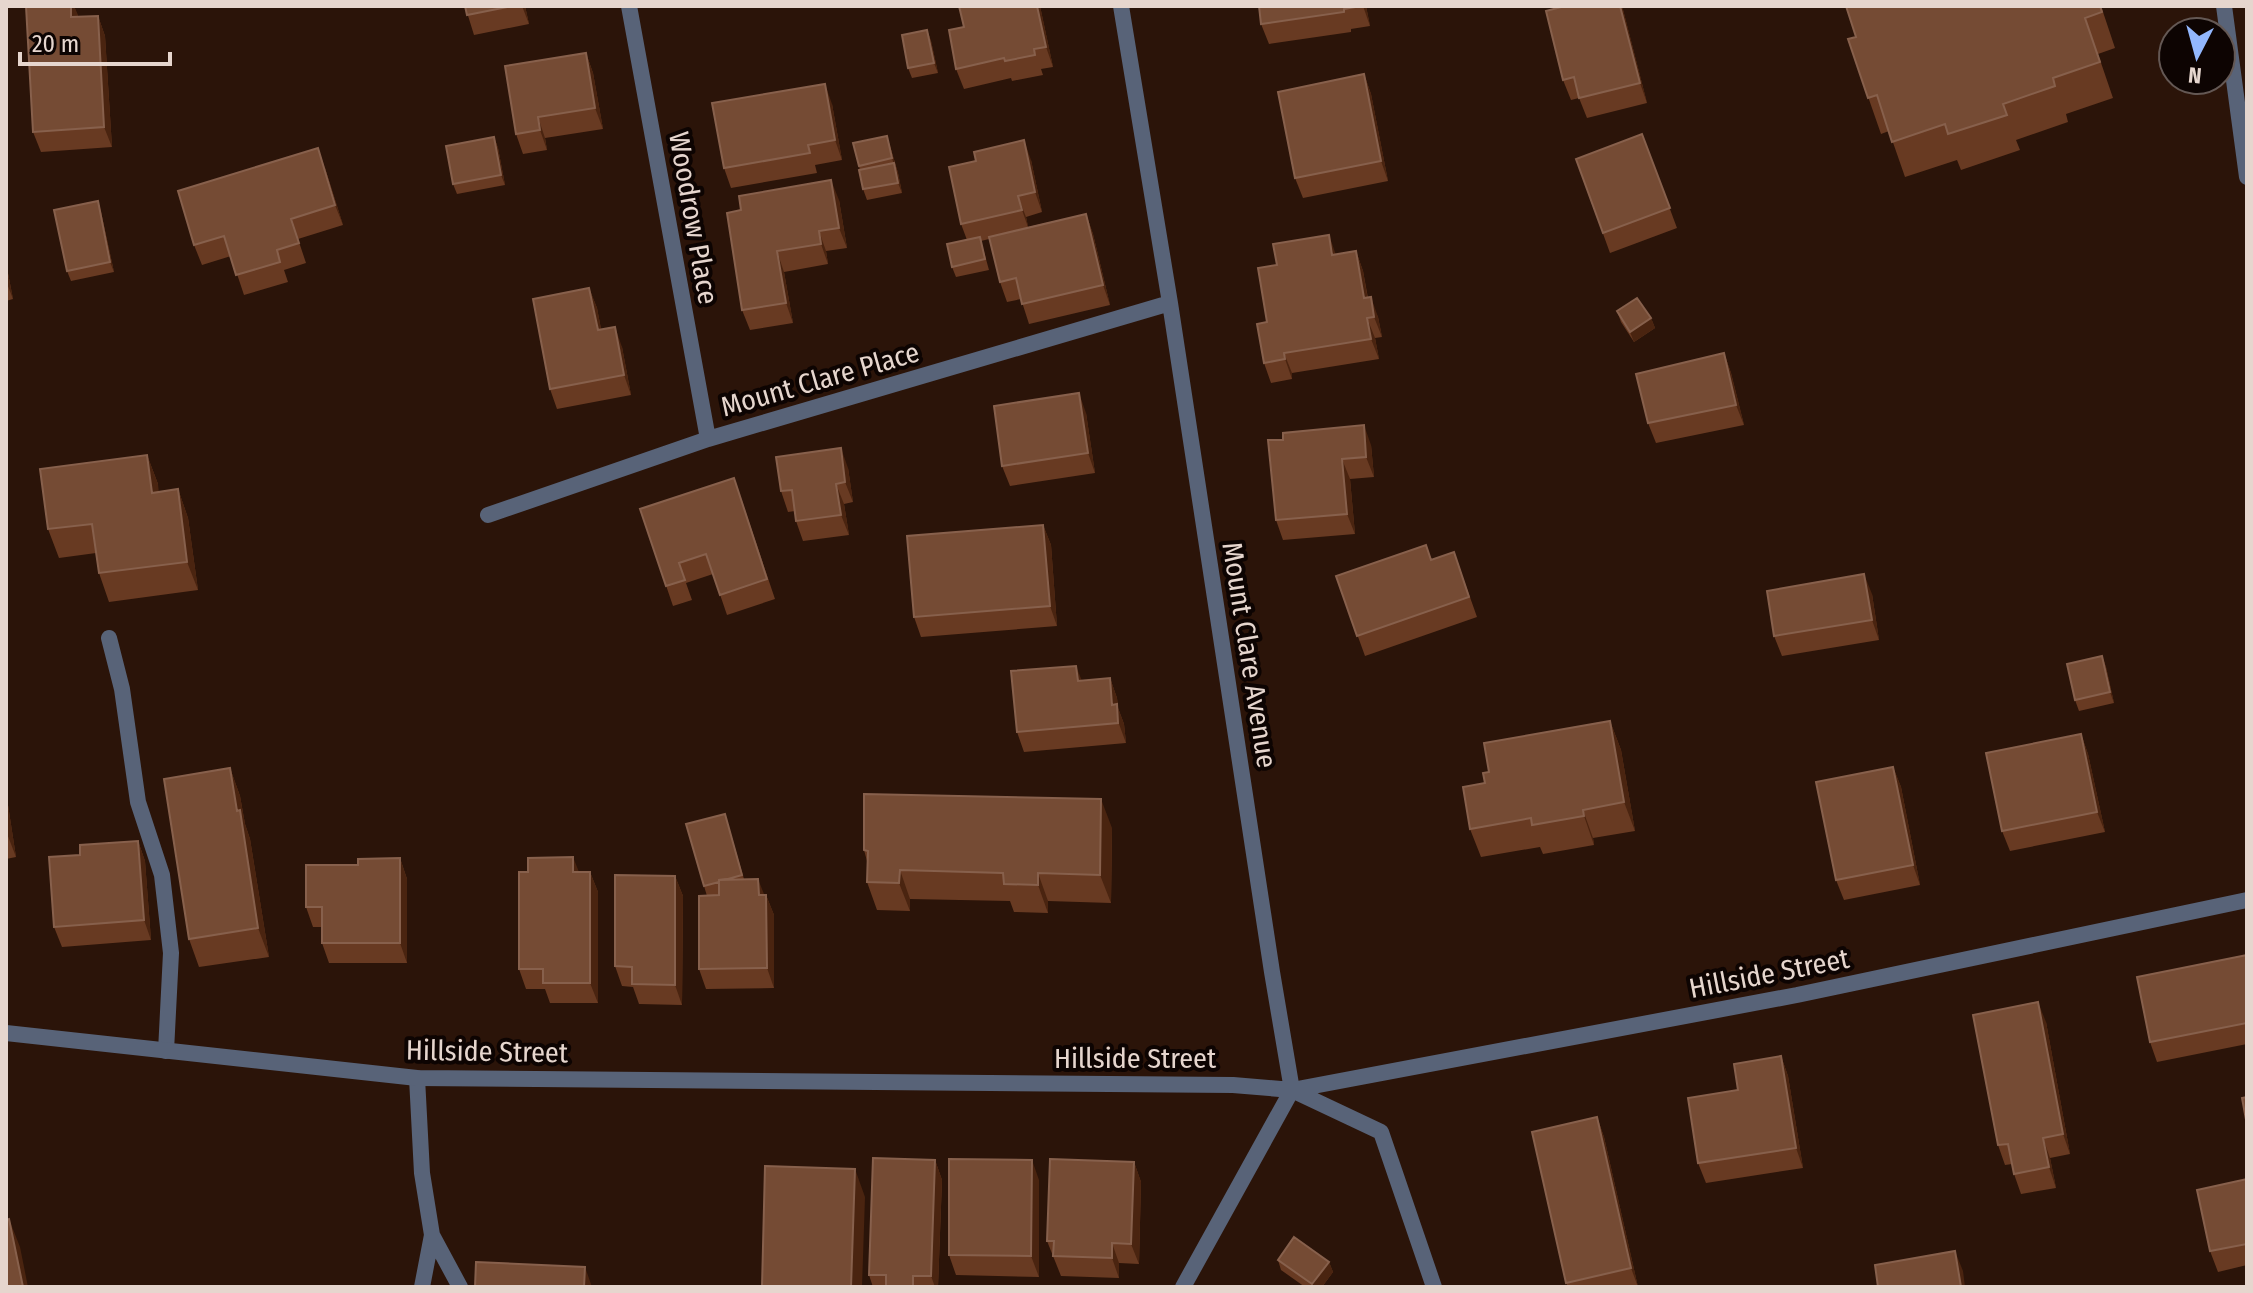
<svg xmlns="http://www.w3.org/2000/svg" width="2253" height="1293" viewBox="0 0 2253 1293" font-family="'Fira Sans Condensed',sans-serif">
<style>
.lines{fill:none;stroke-linecap:round;stroke-linejoin:round}
.lane{stroke:#586378;stroke-width:16}
.street{stroke:#586378;stroke-width:16}
.wall{fill:#683a22}
.shaded-wall{fill:#4a2410}
.building{fill:#754b34;stroke:#87604c;stroke-width:2}
.labels{text-anchor:middle;stroke-width:8;stroke-linejoin:round;paint-order:stroke}
.street-label{font-size:28px;fill:#e6d6ce;stroke:#0d0402}
</style>
<rect width="100%" height="100%" fill="#2b1409"/>
<g class="lines">
<path class="lane" d="M109 638 122 689 138 802 162 875 171 953 166 1051
M417 1078 422 1173 432 1235 460 1287
M422 1287 432 1235"/>
<path class="street" d="M629 6 708 439
M1121 6 1170 303 1272 972 1292 1090 1183 1287
M2224 6 2247 177
M488 515 708 439 1170 303
M6 1033 417 1078 1233 1085 1292 1090 1797 995 2247 900
M1292 1090 1381 1132 1434 1287"/>
</g>
<path class="wall" d="M26 6H74L78 17 98 16 105 36 112 147 41 152 33 132Z
M465 6H525L529 24 474 35Z
M959 6H1040L1053 67 1041 69 1043 75 1012 81 1011 78 964 89 956 69 964 27Z
M1259 6H1366L1370 26 1351 29V32L1269 44 1261 24Z
M1565 6H1622L1647 103 1587 118 1579 98 1571 100 1563 80Z
M1846 6H2101L2115 48 2098 54 2113 98 2066 114 2068 122 2016 140 2020 150 1961 170 1957 160 1905 177 1889 131 1881 134 1848 39 1856 37Z
M927 30 931 41 938 73 912 78 908 68Z
M586 53 593 73 603 129 545 138 547 150 523 154 516 134Z
M1364 74 1371 94 1388 181 1303 198 1295 178Z
M832 104 842 160 815 165 817 173 731 188 724 168Z
M1642 134 1677 228 1610 253 1576 159Z
M887 136 898 173 902 193 867 200 863 189 859 166Z
M494 137 498 148 505 185 457 194 453 184Z
M1031 160 1042 212 1026 217 1028 227 1086 214 1093 234 1110 305 1029 324 1021 299 1007 302 1000 282 989 239 981 241 989 270 956 277 952 267 967 240 961 224Z
M325 168 343 225 298 239 306 263 284 270 288 282 244 295 231 256 202 265 194 245Z
M839 200 847 248 826 251 828 264 784 272 793 323 750 330 742 310 727 213Z
M98 201 101 212 114 272 71 281 67 271Z
M1356 251 1363 271 1368 298 1378 317 1382 337 1375 338 1379 359 1292 373V379L1271 383 1264 363 1267 322 1336 255Z
M6 263 13 299 6 301Z
M589 288 597 308 601 329 622 347 631 395 557 409 550 389Z
M1617 311 1651 318 1655 328 1634 342 1621 322Z
M1724 353 1731 373 1744 425 1656 443 1648 423Z
M1086 413 1095 473 1010 486 1002 466Z
M1268 440 1371 445 1374 477 1350 479 1355 534 1283 540 1276 520Z
M147 455 158 484V492L178 489 188 518 198 590 109 602 99 573 96 553 59 558 48 529Z
M848 468 853 502 844 504 849 535 803 541 796 521 795 511 788 512 781 491Z
M741 498 775 599 727 615 713 574 686 583 692 600 673 606 640 509Z
M1043 525 1051 545 1057 626 921 637 914 617Z
M1454 552 1477 617 1365 656 1336 576 1432 560Z
M1872 594 1879 640 1782 656 1774 636Z
M2102 656 2106 667 2114 703 2079 711 2075 700Z
M1110 678 1117 698 1118 708 1124 724 1126 743 1024 752 1017 732 1082 681Z
M1610 721 1621 750 1635 831 1593 838 1594 845 1543 854 1540 847 1481 857 1470 829 1489 772Z
M2081 734 2088 754 2105 832 2010 851 2002 831Z
M1893 767 1901 787 1920 885 1844 900 1836 880Z
M230 768 240 796 245 824 250 839 269 957 199 967 189 939Z
M6 792 16 857 6 859Z
M728 824 744 879 764 895H766L774 915V988L706 989 699 969 707 896 704 886Z
M1112 828 1111 903 1048 901V913L1014 912 1010 901 910 899V911L877 910 867 882V861L864 850Z
M138 841 145 861 151 940 62 947 54 927 80 855Z
M400 858 407 879V963H329L322 943V927H313L306 907 358 865Z
M579 872H590L598 892V1003H550L545 989H526L519 969Z
M675 876 683 896 682 1005 639 1004 633 987 622 986 615 966Z
M2247 955V1044L2157 1062 2150 1042Z
M2046 1022 2070 1154 2050 1158 2056 1188 2021 1194 2014 1174 2012 1164 2005 1165 1998 1145Z
M1781 1056 1788 1076 1803 1168 1706 1183 1698 1163 1738 1090Z
M1597 1117 1604 1137 1638 1287H1568L1566 1283Z
M935 1160 942 1180 938 1287H873L869 1275Z
M1134 1162 1141 1182 1139 1264 1119 1263V1278L1061 1276 1047 1241Z
M2247 1179V1265L2218 1272 2210 1251Z
M1039 1180V1277L956 1275 949 1255Z
M1278 1260 1329 1262 1333 1272 1322 1287H1305L1281 1270Z"/>
<path class="shaded-wall" d="M71 6H74L78 15 79 37 71 17Z
M522 6H525L529 24Z
M1037 6H1040L1053 67 1046 47Z
M1363 6H1366L1370 26Z
M1620 6H1622L1624 13 1647 103 1640 83Z
M98 16 105 36 112 147 104 127Z
M927 30 931 41 938 73 934 63Z
M586 53 593 73 603 129 595 108Z
M1364 74 1371 94 1388 181 1381 161Z
M825 84 832 104 842 160 835 140Z
M538 117 545 138 547 150 540 130Z
M887 136 898 173 902 193 898 183Z
M494 137 498 148 505 185 501 175Z
M1024 140 1031 160 1042 212 1035 192Z
M318 148 325 168 343 225 335 205Z
M831 180 839 200 847 248 839 228Z
M1018 196 1026 217 1029 230 1022 210Z
M98 201 101 212 114 272 110 262Z
M1086 214 1093 234 1110 305 1103 285Z
M819 231 826 251 828 264 821 244Z
M1329 235 1336 255H1332Z
M777 251 784 272 793 323 786 303Z
M1356 251 1363 271 1371 318 1364 298Z
M6 263 13 299 6 281Z
M589 288 597 308 605 350 598 330Z
M1371 297 1378 317 1382 337 1374 317Z
M1367 318 1375 338 1379 359 1371 339Z
M1651 318 1655 328 1634 342 1630 332Z
M615 327 622 347 631 395 624 375Z
M1284 353 1292 373V379L1285 359Z
M1724 353 1731 373 1744 425 1736 405Z
M1079 393 1086 413 1095 473 1088 453Z
M1364 425 1371 445 1374 477 1366 457Z
M841 448 848 468 853 502 845 482Z
M147 455 158 484 162 521 152 493Z
M1342 459 1350 479 1355 534 1347 514Z
M836 484 844 504 849 535 841 515Z
M178 489 188 518 198 590 187 562Z
M1043 525 1051 545 1057 626 1050 606Z
M1864 574 1872 594 1879 640 1872 620Z
M2102 656 2106 667 2114 703 2110 692Z
M1076 666 1084 686 1078 681Z
M1110 678 1117 698 1118 708 1124 724 1126 743 1112 705Z
M1610 721 1621 750 1635 831 1624 802Z
M2081 734 2088 754 2105 832 2097 812Z
M1893 767 1901 787 1920 885 1913 865Z
M230 768 240 796 245 824 250 839 269 957 258 928Z
M6 792 16 857 6 831Z
M1101 799 1112 828 1111 903 1100 875Z
M1583 810 1593 838 1594 845 1584 816Z
M138 841 145 861 151 940 144 920Z
M573 857 581 877 573 872Z
M400 858 407 879V963L400 943Z
M900 870 910 899V911L899 883Z
M590 872 598 892V1003L590 983Z
M1038 873 1048 901V913L1038 885Z
M675 876 683 896 682 1005 675 985Z
M758 879 766 899 759 895Z
M766 895 774 915V988L767 968Z
M2038 1002 2046 1022 2070 1154 2063 1134Z
M1781 1056 1788 1076 1803 1168 1796 1148Z
M1597 1117 1604 1137 1638 1287 1631 1268Z
M2043 1138 2050 1158 2056 1188 2049 1167Z
M935 1160 942 1180 938 1287H935L931 1276Z
M1032 1160 1039 1180V1277L1031 1256Z
M1134 1162 1141 1182 1139 1264 1131 1244Z
M855 1169 865 1197 862 1287H851Z
M9 1219 20 1247 28 1287H23Z
M1112 1243 1119 1263V1278L1112 1258Z
M1955 1251 1963 1271 1965 1287H1961Z
M1329 1262 1333 1272 1322 1287H1313L1312 1284Z
M585 1267 592 1287H584Z"/>
<path class="building" d="M26 6H71V17L98 16 104 127 33 132Z
M465 6H513L467 15Z
M959 6H1037L1046 47 1034 49 1035 55 1005 61 1004 58 956 69 949 30 964 27Z
M1259 6H1361L1344 9V12L1261 24Z
M1565 6H1620L1640 83 1579 98 1574 77 1563 80 1546 11Z
M1846 6H2100L2102 12 2085 18 2100 62 2053 78 2055 86 2003 104 2007 115 1948 134 1945 124 1892 142 1877 95 1868 98 1848 39 1856 37Z
M927 30 934 63 908 68 902 35Z
M586 53 595 108 538 117 540 130 516 134 505 66Z
M1364 74 1381 161 1295 178 1278 92Z
M825 84 835 140 808 145 810 153 724 168 712 103Z
M1642 134 1670 208 1603 233 1576 159Z
M887 136 892 158 859 166 853 143Z
M494 137 501 175 453 184 446 146Z
M1024 140 1035 192 1018 196 1022 210 961 224 949 167 976 161 974 152Z
M318 148 335 205 291 219 299 243 277 250 280 262 236 275 224 236 194 245 178 191Z
M894 163 898 183 863 189 859 170Z
M831 180 839 228 819 231 821 244 777 251 786 303 742 310 727 213 741 210 739 196Z
M98 201 110 262 67 271 54 210Z
M1086 214 1103 285 1022 304 1016 278 1000 282 989 237Z
M1329 235 1332 255 1356 251 1364 298 1371 297 1374 317 1367 318 1371 339 1284 353 1285 359 1264 363 1257 324 1267 322 1258 268 1277 265 1273 244Z
M980 237 985 259 952 267 947 244Z
M589 288 598 330 615 327 624 375 550 389 533 299Z
M1637 298 1651 318 1630 332 1617 311Z
M1724 353 1736 405 1648 423 1636 374Z
M1079 393 1088 453 1002 466 994 406Z
M1364 425 1366 457 1342 459 1347 514 1276 520 1268 440H1283V433Z
M841 448 845 482 836 484 841 515 796 521 792 490 781 491 776 457Z
M147 455 152 493 178 489 187 562 99 573 92 524 48 529 40 469Z
M734 478 767 579 720 595 706 554 679 563 685 580 666 586 640 509Z
M1043 525 1050 606 914 617 907 536Z
M1426 545 1431 560 1454 552 1469 597 1357 636 1336 576Z
M1864 574 1872 620 1774 636 1767 591Z
M2102 656 2110 692 2075 700 2067 664Z
M1076 666 1078 681 1110 678 1112 705 1117 704 1118 723 1017 732 1011 671Z
M1610 721 1624 802 1583 810 1584 816 1532 825 1531 818 1470 829 1463 787 1485 783 1483 773 1489 772 1484 743Z
M2081 734 2097 812 2002 831 1986 753Z
M1893 767 1913 865 1836 880 1816 782Z
M230 768 237 811 240 810 258 928 189 939 164 779Z
M864 794 1101 799 1100 875 1038 873V885L1004 884 1003 873 900 870 899 883 867 882 868 851 864 850Z
M725 814 742 875 728 879 719 880V882L704 886 686 824Z
M138 841 144 920 54 927 49 857 80 855V845Z
M573 857V872H590V983H543V969H519V872H528V858Z
M400 858V943H322V907H306V865H358V859Z
M615 875 675 876V985L632 984V967L615 966Z
M758 879 759 895H766L767 968 699 969V896L719 895V880Z
M2247 955V1023L2150 1042 2137 977Z
M2038 1002 2063 1134 2043 1138 2049 1167 2014 1174 2008 1144 1998 1145 1973 1015Z
M1781 1056 1796 1148 1698 1163 1688 1098 1738 1090 1734 1064Z
M2247 1097V1125L2242 1098Z
M1597 1117 1631 1268 1566 1283 1532 1132Z
M873 1158 935 1160 931 1276H913V1287H886V1275H869Z
M949 1159 1032 1160 1031 1256 949 1255Z
M1050 1159 1134 1162 1131 1244 1112 1243V1258L1053 1256 1054 1241H1047Z
M765 1166 855 1169 851 1287H762Z
M2247 1179V1244L2210 1251 2197 1190Z
M9 1219 23 1287H6V1220Z
M1294 1237 1329 1262 1312 1284 1278 1260Z
M1955 1251 1961 1287H1878L1875 1265Z
M476 1262 585 1267 584 1287H475Z"/>
<g class="labels">
<g class="street-label">
<text transform="translate(694 218) rotate(80)" y="10">Woodrow Place</text>
<text transform="translate(820 379) rotate(-16)" y="10">Mount Clare Place</text>
<text transform="translate(1250 655) rotate(81)" y="10">Mount Clare Avenue</text>
<text transform="translate(1769 973) rotate(-11)" y="10">Hillside Street</text>
<text transform="translate(487 1051) rotate(1)" y="10">Hillside Street</text>
<text x="1135" y="1068">Hillside Street</text>
</g>
</g>
<rect width="2253" height="1293" fill="none" stroke="#e6d6ce" stroke-width="16"/>
<g transform="translate(2197 56) rotate(186)"><circle r="38" fill="#0d0402" stroke="#645854" stroke-width="2"/>
<path d="M0-6L14 30L0 20L-14 30Z" fill="#92b7fd"/>
<text y="-12" font-size="22" font-weight="bold" text-anchor="middle" fill="#e6d6ce">N</text>
</g>
<path d="M20 52v12h150v-12" fill="none" stroke="#e6d6ce" stroke-width="4"/>
<text x="32" y="52" font-size="24" fill="#e6d6ce" stroke="#0d0402" stroke-width="6" paint-order="stroke">20 m</text>
</svg>
